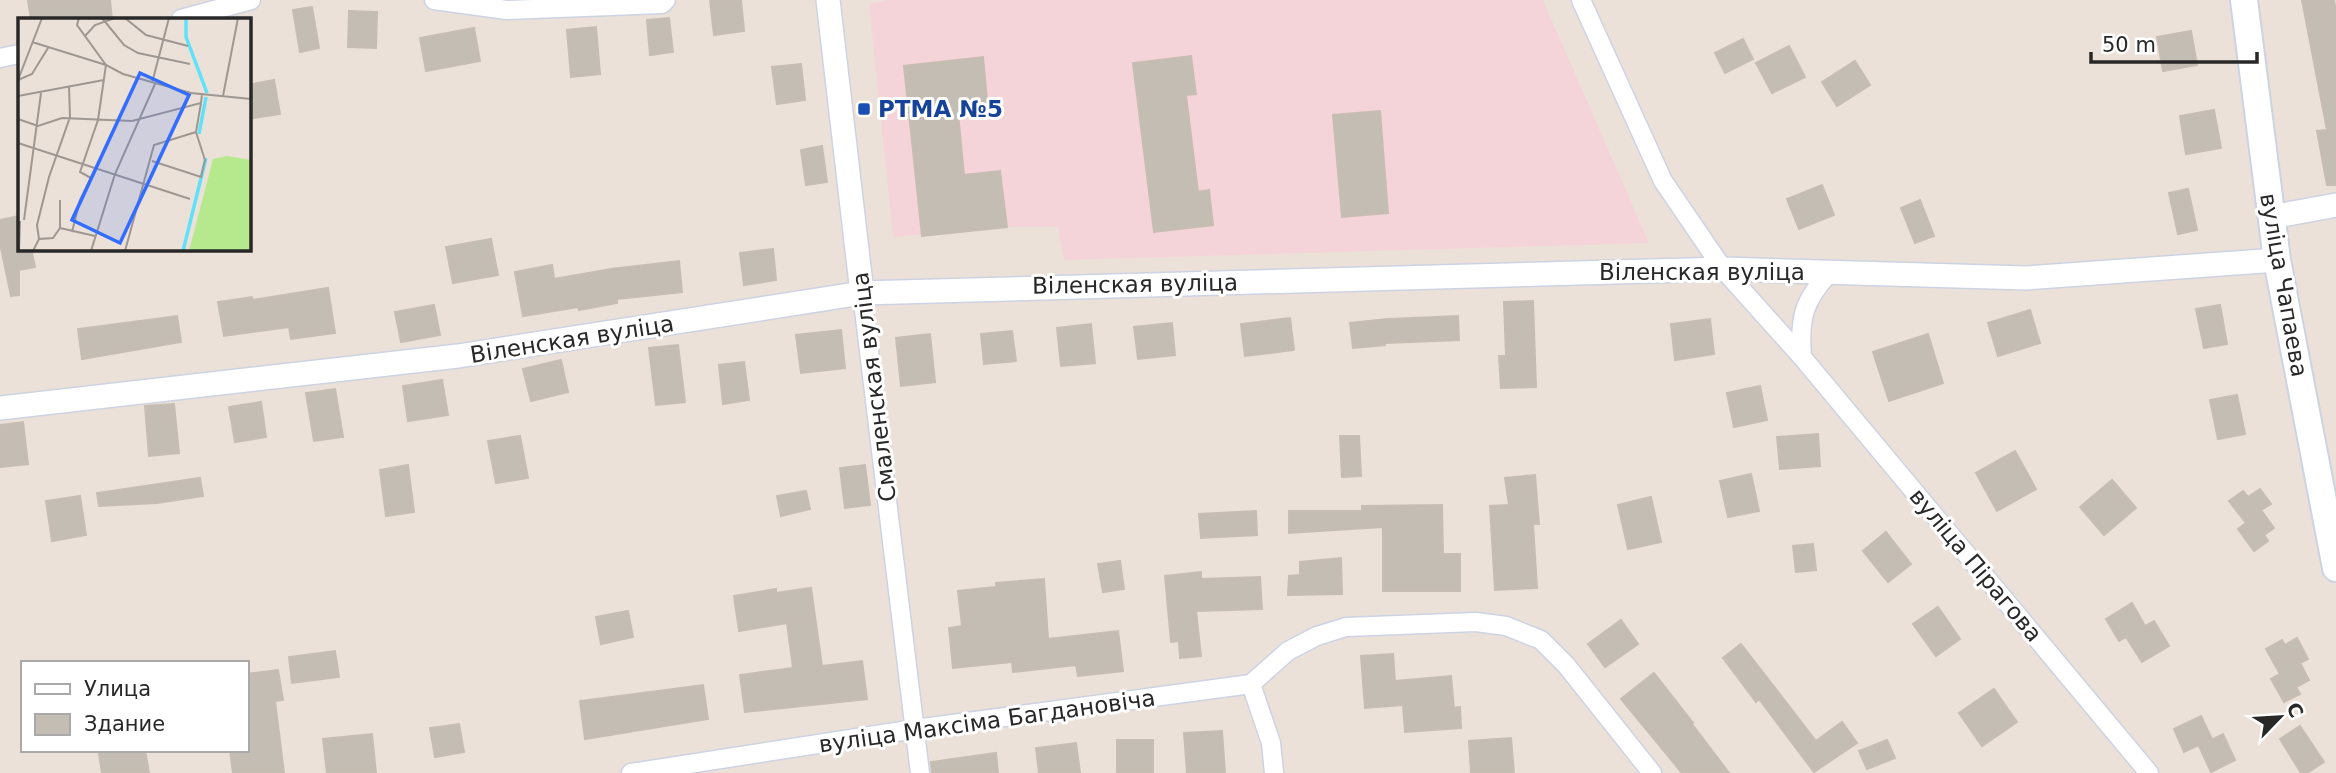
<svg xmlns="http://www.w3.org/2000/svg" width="2336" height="773" viewBox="0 0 2336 773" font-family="'DejaVu Sans',sans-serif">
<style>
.medical{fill:#f4d4d9}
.building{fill:#c3bdb4;stroke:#c7bdb2;stroke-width:2}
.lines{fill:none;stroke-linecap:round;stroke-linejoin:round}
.minor-casing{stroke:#cdd3e3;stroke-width:21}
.tertiary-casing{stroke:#cdd3e3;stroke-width:26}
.secondary-casing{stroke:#cdd3e3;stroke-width:30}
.minor{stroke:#fff;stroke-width:18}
.tertiary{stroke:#fff;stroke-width:23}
.secondary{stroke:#fff;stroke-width:26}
.transit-dot{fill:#1a4fb4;stroke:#fff;stroke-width:2.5}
.labels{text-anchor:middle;stroke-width:6;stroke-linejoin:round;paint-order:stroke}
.transit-label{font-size:23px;font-weight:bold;fill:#164399;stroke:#fff;text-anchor:start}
.street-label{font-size:23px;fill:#282828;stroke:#fff}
.inset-river{fill:none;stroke:#60e1fa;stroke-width:3.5}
.inset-road{fill:none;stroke:#9e9792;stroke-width:2}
.view{fill:#326dff;fill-opacity:0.15;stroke:#326dff;stroke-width:3.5}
.inset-edge{fill:none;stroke:#282828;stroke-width:3.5}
</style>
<rect width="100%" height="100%" fill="#ece1d8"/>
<path class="medical" d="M888 0H1543L1649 243 1064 260 1058 227H1007L893 237 869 4Z"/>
<path class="building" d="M28 0H110L112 19H31Z
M710 0H741L744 31 714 35Z
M2302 0H2334L2336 12V185H2327L2317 131 2327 130Z
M312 7 319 48 300 52 293 10Z
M349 11 377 12 376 48 348 47Z
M669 18 673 52 650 55 647 20Z
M596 27 600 74 571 77 567 30Z
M474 28 480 61 426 71 420 38Z
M2191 31 2197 65 2163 71 2157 37Z
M1743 39 1753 59 1725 73 1715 53Z
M1789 46 1805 77 1772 93 1756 63Z
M1191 56 1196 94 1186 95 1198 192 1209 190 1213 225 1154 232 1133 63Z
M983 57 988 110 958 113 964 175 1000 171 1007 227 922 236 904 66Z
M1855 61 1870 85 1837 106 1822 82Z
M801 64 805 100 777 104 772 67Z
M274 80 280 114 248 119V85Z
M2214 110 2221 148 2186 154 2180 116Z
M1380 111 1388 213 1342 217 1333 115Z
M822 146 827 182 806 185 801 150Z
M1822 185 1834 215 1799 229 1787 199Z
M2188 189 2197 230 2178 234 2169 193Z
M1920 200 1934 236 1915 243 1901 208Z
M19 216V248H31L35 267 19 270V295L11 296 0 243V220Z
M491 239 498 275 453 283 446 247Z
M773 249 776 280 744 285 740 253Z
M679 261 682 292 617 299V303L579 310 578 307 523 316 515 272 552 265 554 279 611 269Z
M328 288 335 333 291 339 289 327 224 336 218 302 252 297 253 300Z
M1533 301 1536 387 1501 388 1499 356H1506L1504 302Z
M434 305 440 335 401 342 395 312Z
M2220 305 2227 344 2204 348 2196 309Z
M2030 310 2040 343 1998 356 1988 323Z
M177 316 181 342 82 359 78 329Z
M1458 316 1459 340 1385 343V345L1353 348 1350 323 1388 319Z
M1290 318 1294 350 1245 356 1241 324Z
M1710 319 1714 354 1675 360 1671 324Z
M1172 323 1175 355 1138 359 1134 327Z
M1091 324 1095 363 1061 366 1057 328Z
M841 330 845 368 801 373 796 335Z
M1012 331 1016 361 984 364 981 334Z
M930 334 935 382 901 386 896 338Z
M1928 334 1943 383 1889 401 1873 352Z
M678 345 685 402 656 405 649 348Z
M561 360 568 392 531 401 523 369Z
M744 362 749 400 723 404 719 365Z
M442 380 448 415 408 421 403 386Z
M1760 386 1767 420 1734 427 1727 393Z
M335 389 343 437 314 441 306 393Z
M2237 395 2245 434 2218 439 2210 400Z
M261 402 266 437 235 442 229 407Z
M174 404 179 453 149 456 145 406Z
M23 422 28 464 0 467V425Z
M1818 434 1820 466 1780 469 1777 437Z
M520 436 528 478 496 483 488 441Z
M1340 436H1359L1361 476 1342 477Z
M2015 451 2036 489 1997 511 1976 473Z
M408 465 414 512 386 516 380 470Z
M865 465 870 505 845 508 840 468Z
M1751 474 1759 511 1728 517 1720 481Z
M1535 475 1539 524H1533L1537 588 1495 590 1490 506 1509 505 1505 478Z
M200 478 203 496 157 503 99 506 97 493Z
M2112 480 2136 508 2104 535 2080 507Z
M2260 489 2271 504 2261 510 2274 528 2264 535 2268 541 2254 551 2238 529 2246 523 2229 501 2243 491 2248 497Z
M806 491 810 509 781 516 777 496Z
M80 496 86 535 52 541 46 501Z
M1651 497 1661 542 1628 549 1618 505Z
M1442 505 1443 554H1460V591H1383V527L1289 533V511H1362V506Z
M1256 511 1257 535 1201 538 1199 514Z
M1886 532 1911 564 1888 582 1863 551Z
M1813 544 1816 570 1796 572 1793 546Z
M1341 558 1342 594 1288 595 1289 576 1300 575V562Z
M1120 561 1124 589 1103 592 1098 564Z
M1201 572V579L1260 577 1262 609 1196 611 1201 656 1180 658 1179 641 1171 642 1165 576Z
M1044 579 1048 639 1118 631 1123 671 1078 676 1076 665 1013 672 1012 662 953 668 949 628 962 626 958 591 996 587V583Z
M811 588 822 666 862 661 867 699 745 712 740 675 793 668 787 623 739 631 734 596 776 589V593Z
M2132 603 2145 626 2154 621 2169 646 2142 662 2126 637 2119 641 2106 619Z
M1938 607 1960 639 1936 656 1913 624Z
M628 611 633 637 601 644 596 617Z
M1621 620 1638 644 1605 667 1588 644Z
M2297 638 2308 659 2300 663 2309 680 2296 687 2300 694 2284 702 2271 679 2280 674 2266 649 2282 640 2285 645Z
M1741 644 1816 741 1842 722 1857 743 1814 772 1759 699 1756 702 1723 658Z
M335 651 339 677 292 683 289 657Z
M1393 654 1395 681 1451 676 1454 708 1460 707 1461 728 1405 732 1403 705 1365 708 1361 656Z
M278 670 283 700 275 701 284 773H233L230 750H247V674Z
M1654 673 1693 723 1692 724 1729 773H1682L1621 699Z
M703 685 708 719 585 739 580 701Z
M1994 689 2017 722 1982 746 1959 713Z
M2201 716 2212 739 2184 752 2174 729Z
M459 724 464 752 435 757 430 728Z
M2300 726 2324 762 2307 773H2301L2280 739Z
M1222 731 1225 773H1187L1184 733Z
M372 734 376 773H327L323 739Z
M2223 734 2235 760 2211 772 2199 746Z
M1511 738 1514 773H1471L1469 741Z
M1117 740H1153V773H1117Z
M1887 740 1895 758 1867 769 1859 751Z
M1076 743 1080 773H1039L1036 748Z
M126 750H145L149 773H102L99 754Z
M996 753 998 773H932L931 762Z"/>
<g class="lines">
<defs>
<path id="minor" d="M434 0 507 10 662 4 666 0
M1581 0 1663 181 1723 269 1802 357 2149 773
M181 19 251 0
M0 58 19 54
M862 293 920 773
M1802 357C1799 319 1803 301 1830 272
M1251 684 1288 651 1317 636 1346 627 1476 622 1506 626 1541 640 1566 665 1652 773
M1251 684 1271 743 1274 773
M631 773 915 729 1251 684"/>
<path id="tertiary" d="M828 0 862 293
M2271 217 2336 205
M0 408 458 356 862 293 1723 269 2026 278 2277 260"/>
<path id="secondary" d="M2244 0 2277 260 2336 568"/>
</defs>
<use href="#minor" class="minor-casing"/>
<use href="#tertiary" class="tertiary-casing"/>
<use href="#secondary" class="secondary-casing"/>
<use href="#minor" class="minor"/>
<use href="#tertiary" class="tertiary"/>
<use href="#secondary" class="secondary"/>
</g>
<rect class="transit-dot" x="857" y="102" width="14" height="14" rx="3.5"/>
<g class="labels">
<g class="transit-label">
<text x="878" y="117">РТМА №5</text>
</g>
<g class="street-label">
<text x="1702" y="280">Віленская вуліца</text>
<text transform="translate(1135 284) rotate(-1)" y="8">Віленская вуліца</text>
<text transform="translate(2284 285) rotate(80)" y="8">вуліца Чапаева</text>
<text transform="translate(572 339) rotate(-9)" y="8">Віленская вуліца</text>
<text transform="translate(874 387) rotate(-97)" y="8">Смаленская вуліца</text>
<text transform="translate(1976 565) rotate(50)" y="8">вуліца Пірагова</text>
<text transform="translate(987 721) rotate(-8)" y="8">вуліца Максіма Багдановіча</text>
</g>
</g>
<g transform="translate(18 18)">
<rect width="233" height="233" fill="#ece1d8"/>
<path d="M209 138 233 142V233H171L195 141Z" fill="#b6e98e"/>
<path class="inset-river" d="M168 0V19L189 75M181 116 188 79M165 233 188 140"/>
<path class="inset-road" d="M61 0 59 7 88 47 105 56 173 75 233 81M84 0 106 27 120 35 172 46M107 0 128 17 170 28M67 18 77 7 97 0M14 24 88 47 80 102 62 154 73 160 62 182 54 214M0 62 24 0M0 62 14 56 30 30M134 65 151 0M0 78 86 62M205 78 220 0M0 101 20 108 44 100 114 103 183 85 184 76M0 125 172 181M134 143 183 159 187 142 178 114 183 85M6 202 23 75M42 210 77 218M42 210V182M21 221 19 207 31 159 52 99 51 68M1 233 2 203M15 233 21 221 35 220 42 210M73 233 97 156 137 66M107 233 136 127 178 114"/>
<path class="view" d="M122 55 171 77 102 225 54 202Z"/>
<rect width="233" height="233" class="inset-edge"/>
</g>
<rect x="21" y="661" width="228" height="91" fill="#ffffff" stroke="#a9a9a9" stroke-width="2"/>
<rect x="35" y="684" width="35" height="10" fill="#ffffff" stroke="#a9a9a9" stroke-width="2"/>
<text x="84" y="696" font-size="21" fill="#282828">Улица</text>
<rect x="35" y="714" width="35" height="21" fill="#c3bdb4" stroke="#a9a9a9" stroke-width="2"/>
<text x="84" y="731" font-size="21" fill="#282828">Здание</text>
<g transform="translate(2280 717) rotate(65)" stroke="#ffffff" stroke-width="5" paint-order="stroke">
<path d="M0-5L12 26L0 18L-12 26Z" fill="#282828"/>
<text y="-10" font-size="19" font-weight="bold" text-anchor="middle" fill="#282828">С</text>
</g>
<path d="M2091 52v10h166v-10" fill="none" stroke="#282828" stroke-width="3.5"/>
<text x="2102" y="52" font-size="21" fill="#282828" stroke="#ffffff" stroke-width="5" paint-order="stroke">50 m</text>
</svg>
